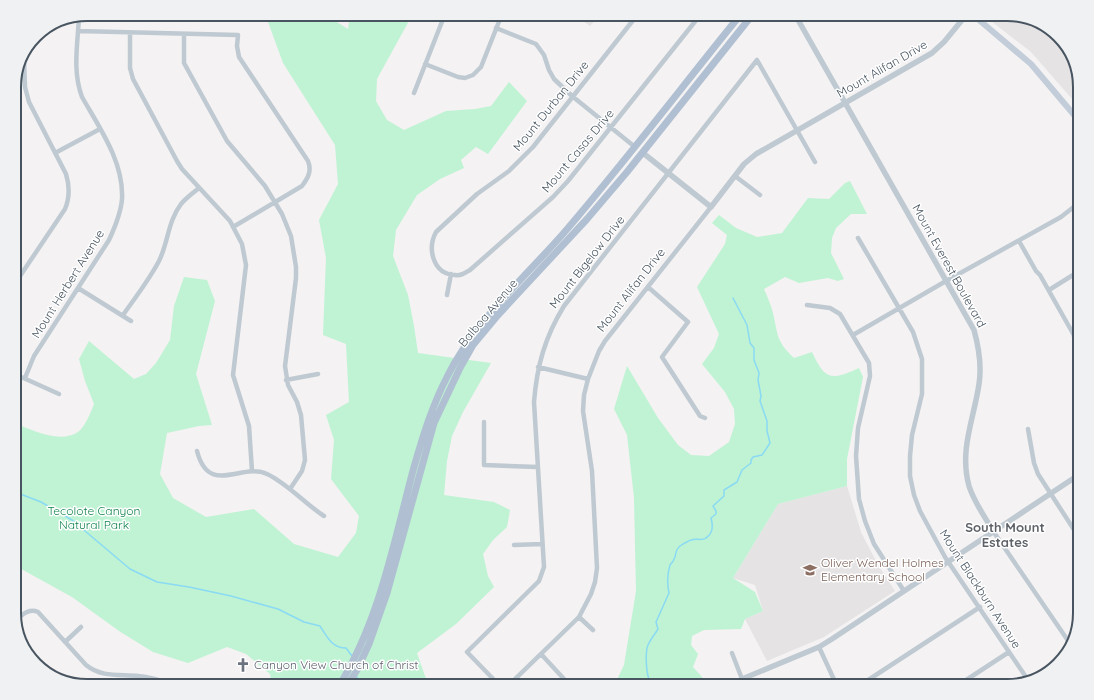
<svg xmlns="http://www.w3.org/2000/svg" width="1094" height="700" viewBox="0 0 1094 700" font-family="Quicksand,sans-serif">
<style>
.education{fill:#e5e3e4}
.green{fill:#bff3d4}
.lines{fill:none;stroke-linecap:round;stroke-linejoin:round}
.stream{stroke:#8adaf3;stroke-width:1.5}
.minor{stroke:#bfc9d2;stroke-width:4.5}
.tertiary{stroke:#bfc9d2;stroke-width:5.5}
.secondary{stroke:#c2cdd9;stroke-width:6}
.primary{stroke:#b0c0d2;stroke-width:7}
.labels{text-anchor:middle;stroke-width:3;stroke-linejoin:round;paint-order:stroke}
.street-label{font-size:12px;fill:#485561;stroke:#fff}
.park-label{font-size:12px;fill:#11844d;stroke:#fff}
.education-label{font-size:12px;fill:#785e54;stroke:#fff;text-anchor:start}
.worship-label{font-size:12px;fill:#5b616d;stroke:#fff;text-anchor:start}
.neighbourhood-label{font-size:13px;font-weight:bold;fill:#5e6268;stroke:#fff}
.rim{fill:none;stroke:#485561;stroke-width:2}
</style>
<rect width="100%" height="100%" fill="#f4f2f2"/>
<path class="education" d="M573 14H601L590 26Z
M982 14H1007L1047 26 1070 51 1080 87V108L1031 52Z
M847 486 861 532 877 563 895 591 824 637 767 661 745 619 763 611 755 585 733 578 778 504Z"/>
<path class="green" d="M263 14H324L348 29 350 14H401L410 19 377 79 376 101 387 120 404 130 446 111 475 109 491 106 509 82 527 101 488 154 476 147 461 160 464 168 440 179 417 195 396 230 393 256 408 295 414 326 418 353 491 363 463 412 452 436 447 461 444 495 494 502 510 510 507 527 493 540 483 554 488 576 494 587 456 624 417 653 425 676 430 686H272L270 674 246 654 227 647 188 663 153 652 119 631 72 597 14 565V423C32 430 60 444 78 432 85 427 91 412 94 404L85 381 79 359 89 341 134 379 146 374 156 363 170 340 174 306 184 277 207 280 215 301 196 374 212 425 199 426 167 433 160 474 173 498 206 517 254 509 294 544 338 557 356 533 359 516 331 479 334 440 326 415 349 402 346 344 323 335 326 258 319 220 338 184 335 145 283 63 267 19Z
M850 181 867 214H851L836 228 832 238 831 253 844 279 838 281 828 278 799 283 785 277 764 289C767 296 771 305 773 313 778 335 776 341 794 358L812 352C825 380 831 381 859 368L863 377 847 459V486L778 504 733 578 755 592 763 611 745 619 741 629 704 630 692 636 691 645 698 654 693 667 710 686H614L624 665 636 591 634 498 627 435 614 409 627 366 658 418 678 445 691 455 709 456 729 442 735 424 734 409 725 392 702 364 714 348 719 334 697 287 725 244 727 235 712 223 719 215 736 228 757 237 782 233 808 198 829 199 845 183Z"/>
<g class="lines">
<path class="stream" d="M14 494 23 495 41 502 72 520 130 569 157 582 189 587 231 596 278 609 304 622 320 626C327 637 332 648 346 648L352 656
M357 677 359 686
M646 686 650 681C646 675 645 652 648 645 650 640 655 634 658 629L656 622 669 593C667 584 667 575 670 565 672 563 674 560 675 557 676 552 676 549 680 546 683 544 688 541 691 540 696 538 702 541 706 538 714 533 713 525 711 518L716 514V511L713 506 724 496V490L737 482 742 470 751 463V460L753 457 762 455 770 443 767 431V421L760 401 761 396 758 380 759 373 754 360V348L750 343 747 325 733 298"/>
<path class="minor" d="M638 14 533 147 509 171 477 194 436 232C427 249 433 274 455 275 461 276 465 273 470 270L553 197 568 181 701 14
M496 28 536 44 544 55 549 70 554 79 572 96 635 147
M78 31 238 35 237 46 239 57 308 161C312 171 308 178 302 186L233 227
M130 33V68L133 79 177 161 182 169 230 221 242 244 246 265 233 375 249 426 252 471
M184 34V63L227 141 265 186 282 214 291 236 296 267V278L285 366 288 385 297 402 301 415 305 460 302 471 290 489
M425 64 458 77 465 78 473 75 481 67 502 14
M15 80 24 79
M414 93 445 14
M55 153 100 129
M735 176 760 195
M858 238 913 332 922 359V394L912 435 910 456V476L914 495 920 511 945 557 1028 680
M1019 241 1036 271 1040 275 1080 346
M14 285 65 209C70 197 70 187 66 174L29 102 25 87 24 60
M648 287 688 322 662 357 700 416 705 418
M78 288 131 321
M1049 290 1073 275
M447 295 451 274
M807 305 830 308 840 314 869 363 870 376 858 428 856 456 859 499 865 521 874 544 904 591
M123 315C135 298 149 280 159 261 168 243 168 221 181 204 186 198 193 193 199 188
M853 335 946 281 1061 217 1080 202
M1074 336 1080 332
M538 367 588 379
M14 372 19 376 59 394
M25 378 34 356 109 240C115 227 121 213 122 199 124 162 99 127 82 97 72 71 78 42 79 16
M286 380 318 374
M484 422V465L538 467
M1028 429 1034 463 1038 474 1080 539
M197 451C209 497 242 462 267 474 288 484 304 503 324 516
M993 531 1071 645
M514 545 542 544
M579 617 593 630
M15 620C22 615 29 608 38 612L86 665C102 678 120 674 139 676 152 677 166 682 178 686
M65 642 81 627
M819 647 837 686
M732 653 742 679
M541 654 564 679
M500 686 467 652 539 581 544 567 534 402C537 365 545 337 564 306L757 60 815 162
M508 686 579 617 591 594 595 582 597 568 592 471 583 411 584 395 588 379 599 351 605 341 711 207
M859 686 980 607
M957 686 1009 652"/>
<path class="tertiary" d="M794 14 797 18 974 330C979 348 982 365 979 384 974 419 959 449 969 486 974 502 985 517 993 531
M643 153 711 207 744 164 756 154 932 53 944 42 967 14
M742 679 819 647 832 639 1080 474"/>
<path class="secondary" d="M972 14 1031 64 1080 122"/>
<path class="primary" d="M339 686C380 620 394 541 414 467 423 436 432 406 447 377 473 324 523 279 562 235 624 163 681 88 741 14
M347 686 357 670 369 644 387 593 434 423 460 368 473 345 498 315 587 219 627 172 753 14"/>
</g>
<defs>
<symbol id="school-bare" viewBox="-9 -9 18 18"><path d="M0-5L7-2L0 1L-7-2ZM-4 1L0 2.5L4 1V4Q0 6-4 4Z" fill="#8d6e63" stroke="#fff" stroke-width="2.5" paint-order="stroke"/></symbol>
<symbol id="church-bare" viewBox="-9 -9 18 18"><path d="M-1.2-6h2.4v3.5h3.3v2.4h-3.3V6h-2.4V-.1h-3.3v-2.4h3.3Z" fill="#6b7280" stroke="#fff" stroke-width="2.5" paint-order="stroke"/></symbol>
</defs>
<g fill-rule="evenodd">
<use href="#school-bare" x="800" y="560" width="20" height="20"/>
<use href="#church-bare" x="233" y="655" width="20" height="20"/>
</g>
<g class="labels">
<g class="street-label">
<text transform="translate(882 69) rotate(-30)" y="4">Mount Alifan Drive</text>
<text transform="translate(551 106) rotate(-51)" y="4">Mount Durban Drive</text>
<text transform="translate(578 151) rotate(-50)" y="4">Mount Casas Drive</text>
<text transform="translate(587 262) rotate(-52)" y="4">Mount Bigelow Drive</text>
<text transform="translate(949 266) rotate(61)" y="4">Mount Everest Boulevard</text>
<text transform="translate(68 284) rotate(-58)" y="4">Mount Herbert Avenue</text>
<text transform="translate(631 290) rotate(-52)" y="4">Mount Alifan Drive</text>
<text transform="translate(488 313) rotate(-50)" y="4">Balboa Avenue</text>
<text transform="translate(980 589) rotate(57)" y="4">Mount Blackburn Avenue</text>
</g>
<g class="park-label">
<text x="94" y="515">Tecolote Canyon<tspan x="94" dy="14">Natural Park</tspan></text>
</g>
<g class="education-label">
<text x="821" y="567">Oliver Wendel Holmes<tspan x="821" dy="14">Elementary School</tspan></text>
</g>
<g class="worship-label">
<text x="254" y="669">Canyon View Church of Christ</text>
</g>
<g class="neighbourhood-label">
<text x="1005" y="532">South Mount<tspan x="1005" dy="15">Estates</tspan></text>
</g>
</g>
<path d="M0 0H1094V700H0ZM87 21H1007A66 66 0 0 1 1073 87V613A66 66 0 0 1 1007 679H87A66 66 0 0 1 21 613V87A66 66 0 0 1 87 21Z" fill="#f0f1f2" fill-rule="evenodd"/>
<path class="rim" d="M87 21H1007A66 66 0 0 1 1073 87V613A66 66 0 0 1 1007 679H87A66 66 0 0 1 21 613V87A66 66 0 0 1 87 21Z"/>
</svg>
